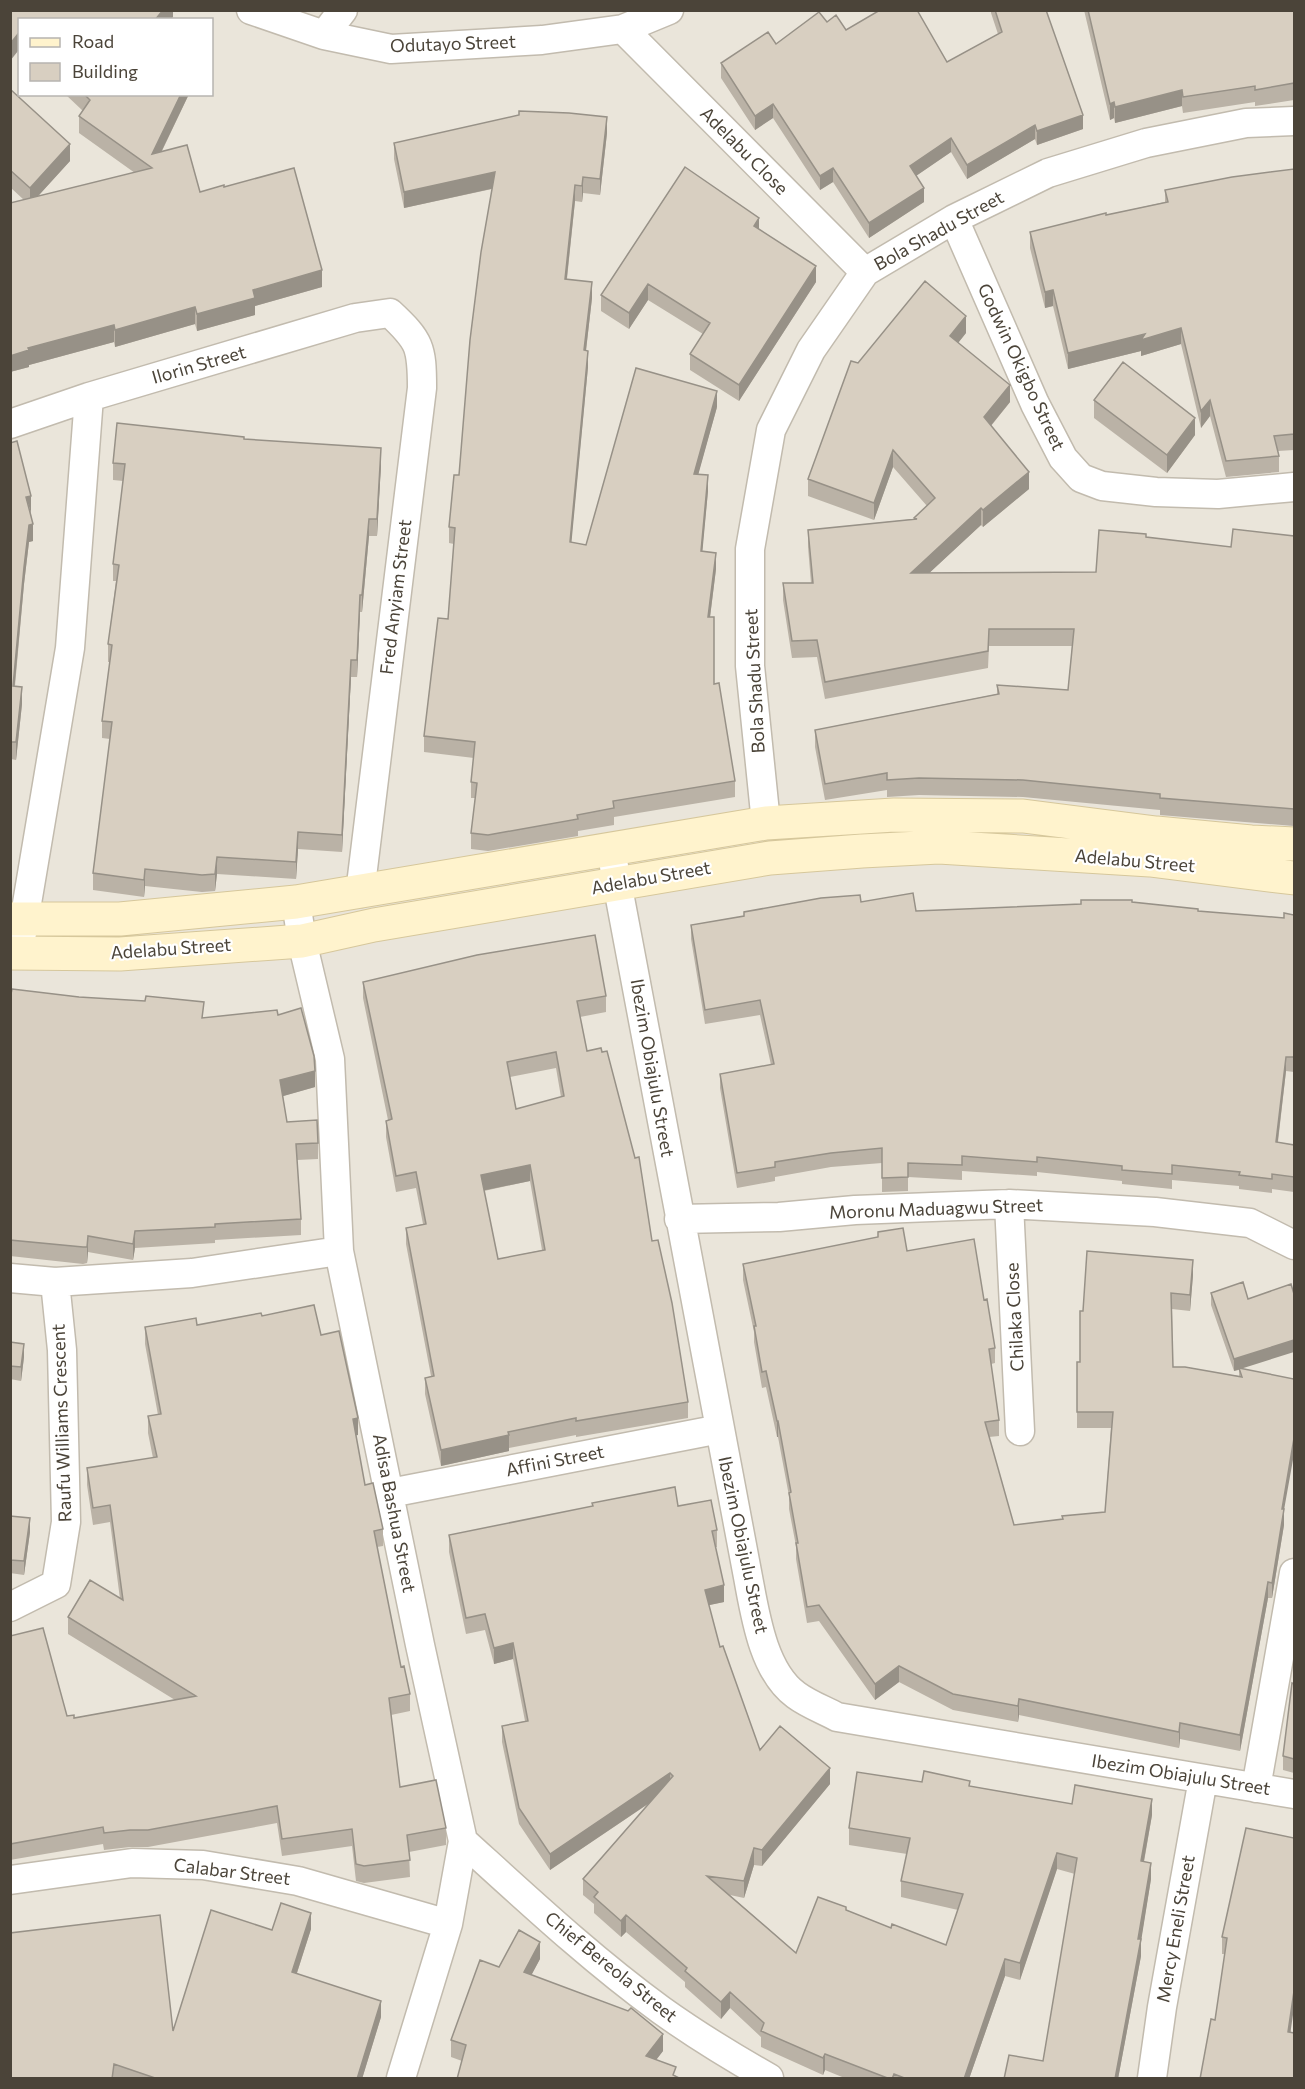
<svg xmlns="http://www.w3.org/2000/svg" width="1305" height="2089" viewBox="0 0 1305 2089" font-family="Commissioner,sans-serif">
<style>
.residential{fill:#eae5da;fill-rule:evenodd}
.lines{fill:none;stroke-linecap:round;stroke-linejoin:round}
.minor-casing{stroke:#c2bbae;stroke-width:31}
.secondary-casing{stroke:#d6c79b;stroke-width:35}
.minor{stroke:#fff;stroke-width:28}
.secondary{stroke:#fff3cd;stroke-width:33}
.wall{fill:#bab2a6;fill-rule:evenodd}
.shaded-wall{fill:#979187}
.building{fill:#d8cfc1;stroke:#979187;stroke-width:1.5;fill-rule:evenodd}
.labels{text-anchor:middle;stroke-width:4.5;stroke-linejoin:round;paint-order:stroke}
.street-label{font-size:18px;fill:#4b4439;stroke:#fff}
</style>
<rect width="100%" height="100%" fill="#f6f3ec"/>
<path class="residential" d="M11 11H1294V2078H11ZM20 20H212V94H20Z"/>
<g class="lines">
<defs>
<path id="minor" d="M251 10 324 35 391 49 542 40 623 29 669 10
M623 29 865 272
M324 35 343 10
M954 219 1035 404 1063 458 1081 478 1102 486 1156 492 1218 494 1294 487
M10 424 89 397 355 318 390 313C420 341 422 347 422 388L360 893
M766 823 750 666V549L771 430 811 350 865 272 954 219 1048 173 1146 143 1246 123 1294 121
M613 861 748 1577C755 1614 763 1671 796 1695 808 1704 824 1710 837 1717L1294 1794
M296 902 302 941 330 1059 339 1251 420 1645 463 1841 448 1924 401 2078
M21 939 70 648 89 397
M1009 1204 1020 1431
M679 1219 779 1217 855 1210 1009 1204 1155 1212 1250 1223 1294 1245
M10 1278 55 1282 192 1273 339 1251
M390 1493 720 1429
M10 1607 56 1584 66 1522 62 1350 55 1282
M1256 1788 1294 1573
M463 1841C527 1899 591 1959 661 2010 696 2035 732 2057 769 2078
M10 1880 132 1863 203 1865 298 1881 448 1924
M1152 2078 1162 2007 1203 1779"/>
<path id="secondary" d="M10 919H120L296 902 766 823 894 815 1023 816 1156 833 1251 842 1294 844
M10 953 120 954 302 941 374 925 770 858 862 851 939 847 1150 860 1294 878"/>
</defs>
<use href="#minor" class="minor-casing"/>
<use href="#secondary" class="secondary-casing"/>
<use href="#minor" class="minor"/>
<use href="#secondary" class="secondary"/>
</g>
<path class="wall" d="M10 10H173V17L170 20H20V52L18 51Z
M991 10H1046L1083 129 1037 145 1035 139 967 179 951 152 916 176 924 202 869 238 833 182 820 190 773 118 755 130 721 78V63L776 44 827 22 846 30 947 62 998 34 991 13Z
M1084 10H1294V100L1255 106V102L1183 113 1182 106 1115 123 1114 118 1110 120Z
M10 89 70 161 38 196 135 173 79 133V116L83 111 65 94H189L162 151 200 192 224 187 322 287 255 306V315L197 331 195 324 115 347 114 342 29 365V367L10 372V203L24 200 10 187Z
M607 133 600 195 583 193 582 202 575 201 567 279 592 298 586 351 588 367 571 542 586 545 717 407 698 474 708 491 702 551 716 569 710 617 714 684 735 781V797L614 817V825L578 831V836L488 851 471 849V833L475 798H471V782L474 758 424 752V736L448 619 454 544 449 543V527L459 475 492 189 404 208 394 159V143Z
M1294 169V450L1278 451 1279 456V472L1226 477 1210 416 1201 428 1181 344 1141 356V351L1068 369 1053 306 1045 308 1030 248V232L1165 202V190Z
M759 229 816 282 739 401 690 370V354L703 334 648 300 629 329 601 311V295Z
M966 333 958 343 1010 402 991 426 1029 489 983 527 981 525 929 573 1096 572 1146 537 1231 547 1294 536V826L1160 815V810L1023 797 919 795 887 797V790L825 800 815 747V730L997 694V685L1068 690 1072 646H989L988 668 825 699 817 657 792 658 783 600V583H811L808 547V530L914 519V518L927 506 893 467 874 520 808 496V479L858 363Z
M1094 400 1195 435 1167 473 1094 418Z
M244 439 381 465 377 536H369L362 612H360L357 677H351L342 852 298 849 296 879 217 874 215 891 202 892 145 886 144 897 93 890V873L110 739 102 738V721L110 662H108V644L116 581H113V564L123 481 113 480V463Z
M10 443 31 513 33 541 29 542 24 584 15 686 22 704 16 760 11 759Z
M861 902 916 911 1132 902 1198 911 1284 918 1294 915V1072L1286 1071 1278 1142 1294 1145V1192L1272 1189V1193L1239 1189V1186L1172 1180V1189L1122 1184V1181L1037 1172V1176L962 1171V1180L908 1177V1191L882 1192V1163L831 1167 775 1177V1181L737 1188 720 1088V1074L771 1065 760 1015 705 1024 691 939V925L744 916V912Z
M363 982 606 996V1012L580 1017 587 1051 652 1241 688 1402V1418L576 1437V1435L509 1448V1451L441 1466 425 1394V1378L431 1376 406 1244V1228L423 1224 416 1188 396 1192 386 1137V1121L388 1120 363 998ZM556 1068 561 1097 516 1109 510 1077ZM530 1181 542 1250 498 1259 484 1191Z
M10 999 204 1018 278 1015 315 1087 283 1096 287 1122 318 1143V1159L297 1160 301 1219V1235L215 1240V1243L135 1248 133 1260 88 1252 87 1263 83 1264 10 1256Z
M878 1232 984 1300 995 1348V1363L991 1364 999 1420V1436L989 1437 1014 1525 1062 1519 1105 1512 1111 1428H1077V1362H1080L1083 1311 1193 1275 1190 1311 1172 1309 1173 1367 1239 1376V1370L1234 1371 1211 1305V1293L1242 1368 1284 1510V1525L1272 1598H1268L1240 1751 1180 1739 1179 1748 1019 1715 1018 1722 953 1710 899 1682 875 1700 819 1621 807 1623 796 1559V1546L789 1509V1496L778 1437H777L766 1387 762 1388 754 1342V1332L743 1280V1264L878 1237Z
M262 1316 321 1335 358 1435H356L365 1485 383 1529V1546L377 1547 401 1667 410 1694V1711L391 1715 400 1787 446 1828V1845L409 1852 410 1877 364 1883 356 1881 352 1846 282 1856 277 1823 148 1847H130L104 1850 103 1844 10 1860V1636L67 1716 74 1718 175 1700 68 1634V1617L120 1599 110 1522 93 1525 87 1485V1468L153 1458 148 1433V1416L158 1415 145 1344V1327L197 1325Z
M10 1342 24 1357 21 1381 10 1379Z
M678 1506 717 1530V1547H715L724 1602 709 1605 720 1647 760 1750 830 1784 762 1866 754 1865 744 1898 730 1895 796 1953 846 1910 891 1928 946 1945 958 1910 901 1897V1881L907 1854 849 1845V1828L922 1782 970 1786 1072 1804 1152 1815 1144 1862 1151 1879 1141 1939V1956L1118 2079H1004L1043 2061 1075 1874 1057 1869 1020 1980 1005 1976 969 2079H847L825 2070 823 2075 761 2047V2037L730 2008 721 2019 685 1987V1982L626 1932 621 1937 594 1913V1904L583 1895V1879L648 1804 550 1870 519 1824 502 1742V1726L525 1721 513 1659 494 1664 485 1630 466 1634 449 1552V1535Z
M10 1516 30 1532 24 1575 10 1573Z
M1294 1684V1773L1283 1770V1756Z
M1246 1828 1291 2033 1215 2020 1225 1954H1222V1937Z
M311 1929 297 1973 381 2017 362 2079H10L173 2031 272 1930Z
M540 1959 531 1975 663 2051 656 2060 676 2076 462 2061 451 2057V2040L499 1967Z"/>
<path class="shaded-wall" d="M163 10H173V17L170 20H155Z
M18 34V51L10 61V44Z
M1182 90V106L1115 123V107Z
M181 94H189L152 171V154Z
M1114 102V118L1110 120V104Z
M773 104V118L755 130V116Z
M1083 115V129L1037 145V131Z
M607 117V133L600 195V179Z
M1035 125V139L967 179V165Z
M951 138V152L910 180V166Z
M70 144V161L30 205V188Z
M833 168V182L820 190V176Z
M495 172V188L404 208V192Z
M583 177V193L582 202V186Z
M575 185V201L565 295V279Z
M924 188V202L869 238V223Z
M759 218V234L754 226Z
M816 266V282L739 401V385Z
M322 270V287L255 306V315L197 331V314L253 290Z
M592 282V298L584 367V350Z
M648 284V300L629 329V313Z
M1053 290V306L1045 308V292Z
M195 307V324L115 347V330Z
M966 316V333L950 353V336Z
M114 325V342L29 365V367L10 372V355L28 348Z
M1181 328V344L1141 356V351L1068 369V353L1145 334Z
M588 351V367L570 558V542Z
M1010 385V402L984 434V417Z
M717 391V407L694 490V474Z
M1210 400V416L1201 428V411Z
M1195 418V435L1167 473V455Z
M381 448V465L377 536V519Z
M893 450V467L874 520V503Z
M1029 472V489L983 527V510Z
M708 475V491L701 567V551Z
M31 496V513L26 497Z
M981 508V525L911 590V573Z
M369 519V536L362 612V595Z
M33 524V541L29 542 24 584 13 703V686L24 567 29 525Z
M716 553V569L708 633V617Z
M360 595V612L357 677V660Z
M351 660V677L342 852V835Z
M22 687V704L16 760V742Z
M298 832V849L296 879V862Z
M217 857V874L215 891V874Z
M145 869V886L144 897V880Z
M1286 1057V1071L1276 1156V1142Z
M315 1071V1087L280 1097V1080Z
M530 1165V1181L481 1191V1175Z
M135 1231V1248L133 1260V1244Z
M88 1236V1252L87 1263V1247Z
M1193 1260V1275L1190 1311V1295Z
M1294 1340V1352L1234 1371V1359Z
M24 1344V1357L21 1381V1367Z
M358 1418V1435L353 1436V1419Z
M777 1421H778V1437H777Z
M509 1435V1451L441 1466V1450Z
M1294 1438V1454L1284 1510V1525L1272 1598V1583L1282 1509Z
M30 1518V1532L24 1575V1561Z
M1268 1582V1598L1240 1751V1735Z
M724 1585V1602L705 1606V1590Z
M513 1643V1659L494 1664V1648Z
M899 1666V1682L875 1700V1684Z
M1019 1699V1715L1018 1722V1706Z
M1180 1723V1739L1179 1748V1732Z
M830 1768V1784L762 1866V1850Z
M670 1773V1789L550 1870V1854Z
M1152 1799V1815L1141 1877V1861Z
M754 1848V1865L744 1898V1881Z
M1057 1853V1869L1020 1980V1963Z
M1151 1863V1879L1140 1948 1141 1939V1956L1118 2079H1115Z
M311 1913V1929L292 1988V1972Z
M626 1915V1932L621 1937V1921Z
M540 1942V1959L524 1989V1972Z
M1005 1959V1976L969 2079H964Z
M1294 1991V2008L1288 2049V2032Z
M730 1992V2008L721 2019V2002Z
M381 2001V2017L362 2079H357Z
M663 2034V2051L646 2073V2056Z
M825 2054V2070L823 2075V2058Z"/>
<path class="building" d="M10 10H163L155 20H20V35L18 34 10 44Z
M880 10H917L947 62 1002 32 995 10H1046L1083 115 1037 131 1035 125 967 165 951 138 910 166 924 188 869 223 833 168 820 176 773 104 755 116 721 63 768 32 776 44 819 12 827 22 836 15 846 30Z
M1088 10H1294V83L1255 90V86L1183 97 1182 90 1115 107 1114 102 1110 104Z
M10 89 70 144 30 188 10 170Z
M84 94H181L152 154 187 145 200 192 224 185V187L294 168 322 270 253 290 255 298 197 314 195 307 115 330 114 325 28 348 29 350 10 356V203L152 168 79 116 90 100Z
M519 111 569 113 607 117 600 179 583 177 582 186 575 185 565 279 592 282 584 350 588 351 570 542 586 545 636 368 717 391 694 474 708 475 701 551 716 553 708 617H714V684L719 683 735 781 613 801 614 808 577 815 578 819 488 835 471 833 477 783 471 782 475 742 424 736 438 618 448 619 455 528 449 527 454 475H459L470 340 481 252 495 172 404 192 394 143 519 115Z
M685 167 759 218 754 226 816 266 739 385 690 354 710 323 648 284 629 313 601 295Z
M1294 169V434L1274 436 1279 456 1226 461 1210 400 1201 411 1181 328 1141 340 1145 334 1068 353 1053 290 1045 292 1030 232 1106 213V215L1168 202 1165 190 1232 177Z
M925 281 966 316 950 336 1010 385 984 417 1029 472 983 510 981 508 911 573 1096 572 1099 530 1146 534V537L1231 547 1233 529 1294 536V809L1160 798V794L1023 780 919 778 887 780V773L825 784 815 730 999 694 997 685 1068 690 1074 629H989L988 651 825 682 817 640 792 641 783 583H813L808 530 917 519 914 518 935 498 893 450 874 503 808 479 851 361 858 363Z
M1123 362 1195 418 1167 455 1094 400Z
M117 423 244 437V439L381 448 377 519H369L362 595H360L357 660H351L342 835 298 832 296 862 217 857 215 874 202 875 145 869 144 880 93 873 112 722 102 721 112 645 108 644 119 565 113 564 125 464 113 463Z
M17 441 31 496 26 497 33 524 29 525 24 567 13 686 22 687 16 742H10V443Z
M913 893 916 911 1081 904V900H1132V902L1198 909V911L1284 918V913L1294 915V1057H1286L1276 1142 1294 1145V1177L1272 1174V1179L1239 1175 1240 1172 1172 1165V1174L1122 1170V1166L1037 1157V1162L962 1156V1165L908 1163V1177L882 1178V1148L831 1153 775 1162V1167L737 1173 720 1074 774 1064 760 1000 705 1010 691 925 744 916V912L821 898 860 895 861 902Z
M595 935 606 996 577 1001 587 1051 601 1048 602 1052 607 1051 635 1158 639 1157 652 1241 658 1240 672 1303 688 1402 576 1421V1418L508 1432 509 1435 441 1450 425 1378 434 1376 406 1228 426 1224 416 1172 396 1176 386 1121 392 1119 363 982 477 955ZM556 1052 564 1096 516 1109 507 1062ZM530 1165 545 1250 498 1259 481 1175Z
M12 989 79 997 145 1001 146 996 204 1002 202 1018 277 1010 278 1015 301 1008 314 1056 315 1071 280 1080 287 1122 317 1120 318 1143 296 1144 301 1219 215 1224V1227L135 1231 133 1244 88 1236 87 1247H83L10 1240V999Z
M903 1228 907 1251 974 1239 984 1300 987 1299 995 1348 989 1349 999 1420 985 1422 1014 1525 1063 1519 1062 1516 1105 1512 1113 1412H1077V1362H1080V1311H1083L1087 1251 1193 1260 1190 1295 1171 1293 1173 1367H1185L1242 1377 1239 1368 1294 1379V1438L1282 1509H1284L1272 1583 1268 1582 1240 1735 1180 1723 1179 1732 1019 1699 1018 1706 953 1694 899 1666 875 1684 819 1605 807 1607 796 1543H798L789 1493 791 1492 778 1421H777L766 1371 762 1372 754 1326H756L743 1264 878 1237V1232Z
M1243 1282 1248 1299 1291 1284 1294 1294V1340L1234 1359 1211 1293Z
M314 1305 321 1335 339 1331 358 1418 353 1419 365 1485 373 1483 383 1529 374 1531 401 1667 404 1666 410 1694 389 1698 400 1787 436 1780 446 1828 407 1835 410 1860 364 1866 356 1864 352 1829 282 1839 277 1806 148 1830H130L104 1833 103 1827 10 1844V1636L43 1628 67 1716 74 1715V1718L196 1696 68 1617 90 1580 123 1600 110 1505 93 1508 87 1468 157 1457 148 1416 161 1414 145 1327 196 1318 197 1325 261 1313 262 1316Z
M10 1342 24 1344 21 1367 10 1366Z
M675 1487 678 1506 711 1500 717 1530 712 1531 724 1585 705 1590 720 1647 723 1646 760 1750 780 1726 830 1768 762 1850 754 1848 744 1881 707 1876 796 1953 818 1897 846 1907V1910L891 1928 892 1924 946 1945 963 1894 901 1881 910 1838 849 1828 857 1772 922 1782 924 1771 970 1781 969 1786 1072 1804 1075 1785 1152 1799 1141 1861 1151 1863 1138 1939H1141L1115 2079H1004L1009 2055 1043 2061 1077 1858 1057 1853 1020 1963 1005 1959 964 2079H907L894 2074 892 2079H890L825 2054 823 2058 761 2031 764 2023 730 1992 721 2002 685 1971 687 1968 626 1915 621 1921 594 1897 598 1892 583 1879 673 1776 670 1773 550 1854 519 1808 502 1726 528 1721 513 1643 494 1648 485 1614 466 1618 449 1535 593 1506 592 1503Z
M10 1516 30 1518 24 1561 10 1560Z
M1292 1683 1294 1684V1759L1283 1756Z
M1246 1828 1294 1838V1991L1288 2032 1294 2033V2079H1200L1211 2019 1215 2020 1227 1938 1222 1937Z
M281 1903 311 1913 292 1972 381 2001 357 2079H158L114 2064 112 2079H10V1933L160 1915 173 2031 211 1910 272 1930Z
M519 1930 540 1942 524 1972 628 2011 631 2008 663 2034 646 2056 676 2067 673 2075 681 2079H457L466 2045 451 2040 480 1960 499 1967Z"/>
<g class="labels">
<g class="street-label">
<text transform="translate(453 44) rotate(-2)" y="6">Odutayo Street</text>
<text transform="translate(744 151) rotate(45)" y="6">Adelabu Close</text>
<text transform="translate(939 231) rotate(-29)" y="6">Bola Shadu Street</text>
<text transform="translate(199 365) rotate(-16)" y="6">Ilorin Street</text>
<text transform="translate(1021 367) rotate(65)" y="6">Godwin Okigbo Street</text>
<text transform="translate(396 597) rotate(-83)" y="6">Fred Anyiam Street</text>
<text transform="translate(755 681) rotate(-93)" y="6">Bola Shadu Street</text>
<text transform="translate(1135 861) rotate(5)" y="6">Adelabu Street</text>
<text transform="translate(651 878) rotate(-10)" y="6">Adelabu Street</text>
<text transform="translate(171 949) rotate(-4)" y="6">Adelabu Street</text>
<text transform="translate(652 1068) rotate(80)" y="6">Ibezim Obiajulu Street</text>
<text transform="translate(936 1209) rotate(-2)" y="6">Moronu Maduagwu Street</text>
<text transform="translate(1015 1317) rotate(-93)" y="6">Chilaka Close</text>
<text transform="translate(62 1423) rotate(-92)" y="6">Raufu Williams Crescent</text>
<text transform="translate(555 1461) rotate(-11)" y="6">Affini Street</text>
<text transform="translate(394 1513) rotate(79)" y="6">Adisa Bashua Street</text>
<text transform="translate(743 1545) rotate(78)" y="6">Ibezim Obiajulu Street</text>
<text transform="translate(1181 1775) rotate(9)" y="6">Ibezim Obiajulu Street</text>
<text transform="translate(232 1872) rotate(7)" y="6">Calabar Street</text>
<text transform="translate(1176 1929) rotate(-80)" y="6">Mercy Eneli Street</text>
<text transform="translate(611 1967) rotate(39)" y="6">Chief Bereola Street</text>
</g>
</g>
<rect width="1305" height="2089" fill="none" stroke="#4b4439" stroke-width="24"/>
<rect x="18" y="18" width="195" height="78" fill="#ffffff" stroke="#b7b4b0" stroke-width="1.5"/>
<rect x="30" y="38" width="30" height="9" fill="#fff3cd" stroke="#b7b4b0" stroke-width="1.5"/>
<text x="72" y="48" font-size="18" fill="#4b4439">Road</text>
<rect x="30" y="63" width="30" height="18" fill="#d8cfc1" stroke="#b7b4b0" stroke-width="1.5"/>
<text x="72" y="78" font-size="18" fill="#4b4439">Building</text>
</svg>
